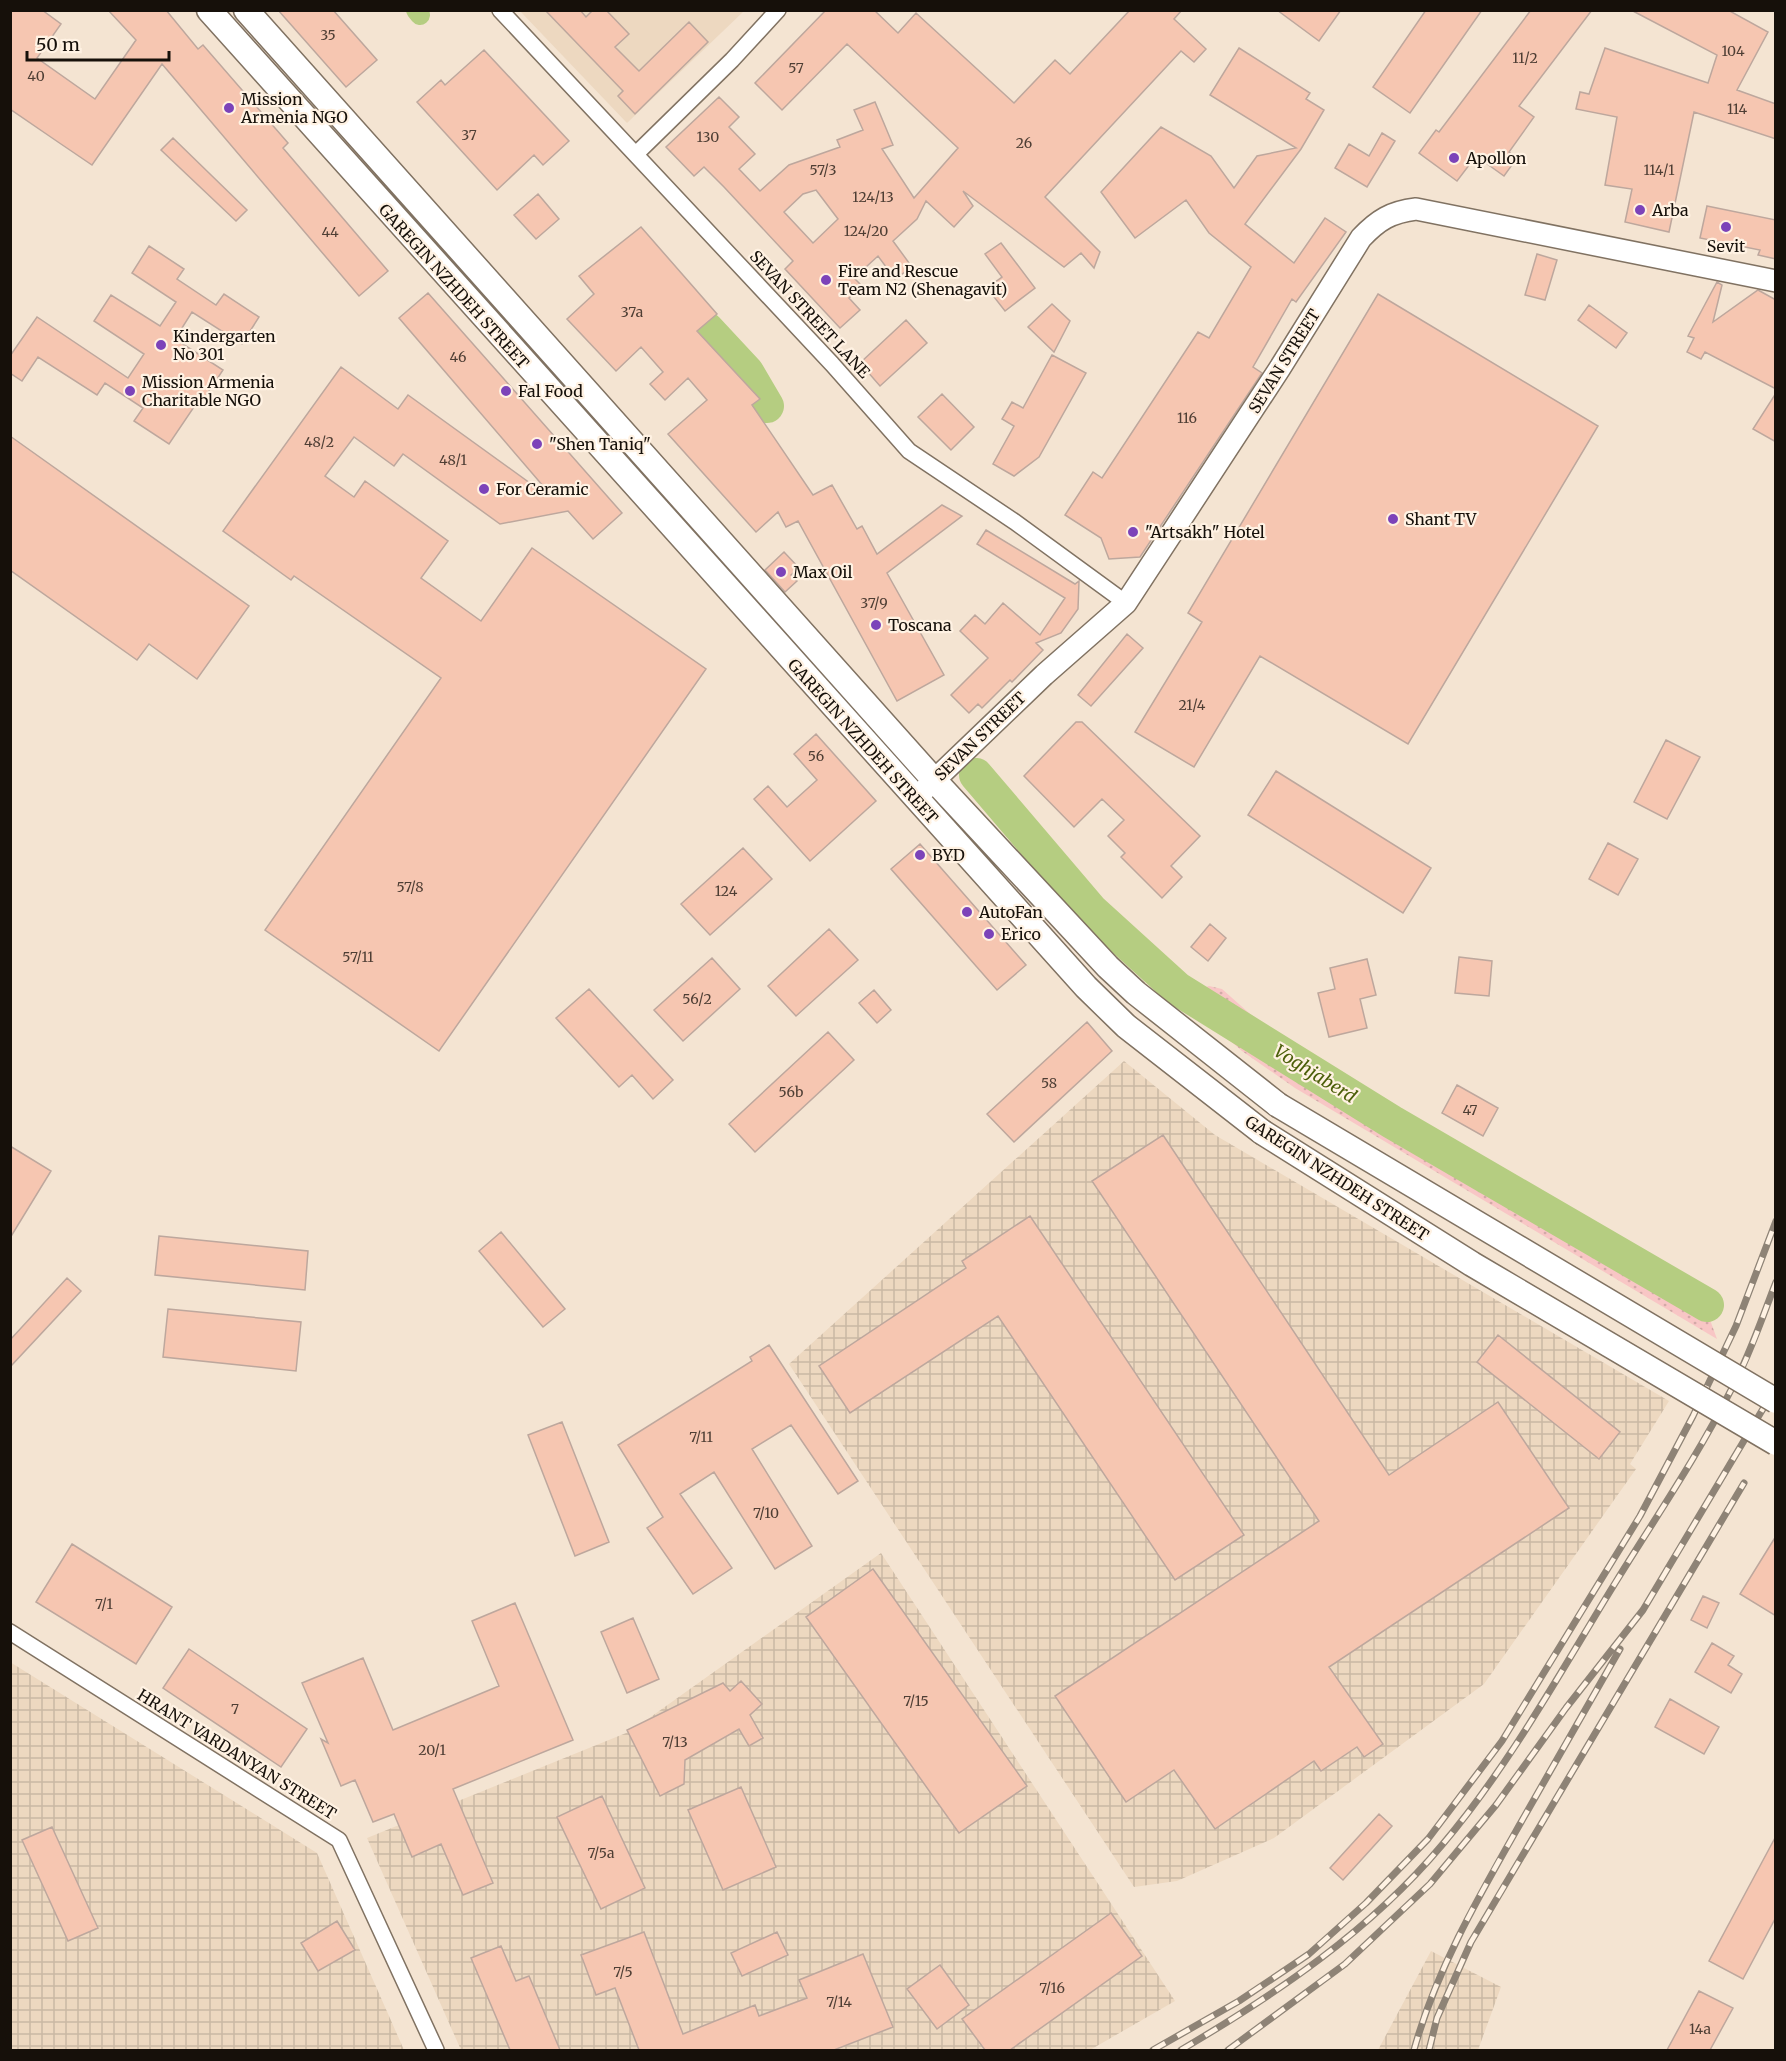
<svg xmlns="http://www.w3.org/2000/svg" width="1786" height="2061" viewBox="0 0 1786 2061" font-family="Merriweather,serif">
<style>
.built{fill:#edd8c0}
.industrial{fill:url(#industrial-grid)}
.grass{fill:url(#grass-dots)}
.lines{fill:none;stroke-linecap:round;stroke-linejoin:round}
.canal{stroke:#b5cd81;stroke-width:20}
.river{stroke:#b5cd81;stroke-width:34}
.building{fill:#f6c6b1;stroke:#bda79d;stroke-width:1.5;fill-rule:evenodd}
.street-casing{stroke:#807262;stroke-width:18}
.secondary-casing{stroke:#807262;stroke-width:24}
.primary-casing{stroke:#807262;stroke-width:27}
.street{stroke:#fff;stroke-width:15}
.secondary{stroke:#fff;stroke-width:21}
.primary{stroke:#fff;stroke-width:24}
.rail-casing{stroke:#8e8376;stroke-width:7}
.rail{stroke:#fff2e3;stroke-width:4.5;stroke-dasharray:14;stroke-linecap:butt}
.primary-bridge-casing{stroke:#807262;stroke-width:27;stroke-linecap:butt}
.primary-bridge{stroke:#fff;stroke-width:24}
.poi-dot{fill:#7c43b9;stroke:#fff2e3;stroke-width:2}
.labels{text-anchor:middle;stroke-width:4.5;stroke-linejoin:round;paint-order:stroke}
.number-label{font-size:14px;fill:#4e3e34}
.poi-label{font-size:16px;fill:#16100a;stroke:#fff2e3;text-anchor:start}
.street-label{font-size:16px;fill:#16100a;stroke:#fff2e3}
.water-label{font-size:18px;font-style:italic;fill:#4c5f0a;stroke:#fff2e3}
</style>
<defs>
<pattern id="industrial-grid" width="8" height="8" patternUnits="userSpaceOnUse" patternTransform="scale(1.5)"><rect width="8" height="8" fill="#edd8c0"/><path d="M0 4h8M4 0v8" fill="none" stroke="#cab8a4"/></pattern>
<pattern id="grass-dots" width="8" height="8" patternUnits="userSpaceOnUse" patternTransform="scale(1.5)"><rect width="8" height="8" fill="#f8c6c5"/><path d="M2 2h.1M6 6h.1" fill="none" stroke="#d4a9a8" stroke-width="1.8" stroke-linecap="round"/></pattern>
</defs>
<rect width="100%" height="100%" fill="#f4e4d2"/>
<path class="built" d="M520 11H744L627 123Z"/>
<path class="industrial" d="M1124 1061 1215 1135 1669 1401 1630 1464 1636 1469 1484 1684 1274 1838 1177 1881 1134 1887 789 1364Z
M881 1553 1175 2001 1090 2050H461L367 1838 631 1731Z
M10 1662 317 1853 404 2050H11Z
M1431 1951 1501 1987 1478 2050H1378Z"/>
<path class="grass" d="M1209 986 1222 989 1285 1045 1316 1066 1391 1106 1418 1129 1684 1287 1705 1306 1717 1339 1295 1088 1242 1051 1184 1000 1195 991Z"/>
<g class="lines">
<path class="canal" d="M416 10 420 15"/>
<path class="river" d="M707 329 747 372 767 406
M976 775 1091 910 1178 989 1392 1122 1707 1305"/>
</g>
<path class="building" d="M10 10H42L61 24 37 58 95 99 136 40 108 10H166L198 49 203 45 288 143 283 148 388 271 359 296 162 64 92 165 58 142 10 109Z
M278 10H333L377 60 346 87Z
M545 10H580L586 17 593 10H606L629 34 615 47 639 71 689 22 708 42 635 114 618 96 623 91Z
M826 10H874L898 33 916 13 1014 103 1055 60 1070 74 1130 10H1182L1174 19 1206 49 1194 62 1181 51 1045 197 1100 252 1094 268 1081 253 1064 267 963 191 973 206 954 227 926 201 917 219 893 241 912 267 895 279 878 256 854 278 862 286 849 298 860 310 840 328 785 269 793 261 724 187 704 167 694 176 666 147 719 97 739 117 729 127 755 154 739 169 760 191 789 165 840 147 837 140 863 130 854 110 875 102 893 145 882 149 914 198 958 148 847 44 782 110 755 83ZM816 190 838 219 813 243 784 212 803 194Z
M1277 10H1341L1319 41Z
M1426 10H1482L1410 113 1373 87Z
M1531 10H1592L1519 106 1534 117 1509 152 1517 158 1504 176 1476 156 1457 181 1419 153 1436 130 1439 132Z
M1631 10H1728L1768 32 1737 90 1776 104V139L1694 112 1669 232 1625 222 1632 189 1605 185 1617 117 1576 109 1580 92 1589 94 1605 48 1708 83 1717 55Z
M1239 48 1310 93 1306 99 1324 110 1301 149 1245 224 1294 263 1325 218 1346 232 1296 302 1292 299 1253 367 1262 373 1140 557 1109 559 1101 538 1065 515 1093 472 1102 478 1198 332 1209 338 1251 267 1209 233 1186 200 1135 238 1101 192 1161 127 1211 156 1234 188 1257 156 1296 148 1210 95Z
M484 50 569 141 543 165 534 155 497 190 417 102 441 80 445 85Z
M1382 133 1395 141 1367 187 1335 168 1349 144 1369 156Z
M173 138 247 210 236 221 161 150Z
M538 194 559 219 536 239 514 215Z
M1707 206 1776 220V259L1758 255 1760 250 1700 238Z
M641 227 717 314 697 331 760 399 752 405 813 495 832 485 857 529 862 526 877 554 942 505 962 516 887 573 944 675 897 701 798 521 786 527 778 512 756 532 668 434 707 400 688 378 665 400 650 384 663 372 641 347 616 371 567 319 594 294 579 276Z
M1001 243 1035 288 1005 311 987 288 1002 277 985 254Z
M149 246 184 269 177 279 216 305 224 294 259 317 242 344 192 312 175 339 223 370 205 397 202 395 169 444 134 421 143 408 105 383 97 395 38 357 22 381 10 373V356L37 317 128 378 144 354 94 321 111 295 160 326 176 302 132 273Z
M1537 254 1557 260 1545 300 1525 295Z
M1717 282 1722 285 1713 322 1758 290 1776 300V389L1705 352 1701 359 1687 352 1694 338 1688 336Z
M428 293 622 513 593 539 568 511 500 524 403 454 394 466 354 437 325 476 354 497 365 481 448 541 421 578 481 621 532 548 706 669 439 1051 265 930 441 678 294 576 291 580 223 531 341 367 398 409 408 395 541 491 544 487 399 318Z
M1378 294 1598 426 1408 744 1260 656 1194 767 1135 732 1202 622 1188 613Z
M1052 304 1070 321 1054 352 1028 327Z
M1589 305 1627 333 1616 348 1578 320Z
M906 320 927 343 880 386 860 363Z
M1052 355 1086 373 1039 457 1014 476 993 464 1014 426 1002 419 1012 402 1023 408Z
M1776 393V442L1753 429Z
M942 394 974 427 951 450 918 417Z
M10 436 249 606 197 679 149 644 137 660 10 570Z
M986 530 1075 584 1079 581 1078 609 1061 633 1036 643 1043 650 1012 682 1010 680 982 708 978 704 969 713 951 695 988 658 960 631 975 615 985 624 1003 603 1040 635 1065 598 977 544Z
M784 552 799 568 791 575 797 581 785 592 765 570Z
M1127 634 1143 648 1091 706 1078 695Z
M1076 722H1082L1200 836 1171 866 1182 877 1162 898 1121 857 1125 853 1108 836 1124 820 1102 799 1074 827 1024 776Z
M816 734 876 801 810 861 754 799 768 786 787 807 817 780 794 754Z
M1666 740 1700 757 1667 819 1634 802Z
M1276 771 1431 868 1403 913 1248 815Z
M1608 843 1638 859 1618 895 1589 879Z
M920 844 1026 965 997 990 891 869Z
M743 848 772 879 710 935 681 904Z
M1210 924 1226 938 1208 961 1191 947Z
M829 929 858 960 796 1016 768 986Z
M1459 957 1492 961 1489 996 1455 993Z
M712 958 740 989 683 1041 654 1010Z
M1367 959 1376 995 1360 999 1367 1028 1329 1037 1318 993 1335 989 1330 968Z
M589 989 673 1080 653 1099 632 1075 619 1087 556 1018Z
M874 990 891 1010 877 1023 859 1003Z
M1087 1022 1112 1051 1014 1142 987 1114Z
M828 1032 854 1060 755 1152 729 1124Z
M1457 1085 1498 1108 1483 1136 1442 1113Z
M1163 1135 1389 1475 1498 1402 1569 1508 1329 1667 1383 1744 1364 1757 1357 1747 1321 1771 1314 1761 1215 1829 1174 1770 1126 1802 1055 1696 1319 1521 1092 1181Z
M10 1146 51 1171 10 1238Z
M1030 1216 1244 1535 1175 1580 998 1316 850 1413 819 1366 966 1268 962 1261Z
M501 1232 565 1309 543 1327 479 1251Z
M159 1236 308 1251 305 1290 155 1275Z
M67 1278 81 1291 10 1367V1340Z
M168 1309 301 1322 296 1371 163 1357Z
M1498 1335 1620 1432 1599 1459 1477 1362Z
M769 1345 858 1481 838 1494 791 1425 752 1449 812 1546 775 1569 714 1472 680 1494 732 1568 693 1594 647 1528 663 1517 618 1445 752 1361 750 1357Z
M562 1422 609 1542 575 1556 528 1435Z
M1776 1536V1616L1740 1594Z
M72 1544 172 1607 136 1664 36 1602Z
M873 1569 1027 1786 959 1833 806 1617Z
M1703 1596 1719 1603 1707 1628 1691 1620Z
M515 1603 573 1740 453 1789 493 1883 463 1895 441 1844 412 1857 394 1814 373 1822 355 1780 341 1786 321 1739 328 1743 302 1683 363 1658 393 1730 499 1686 472 1621Z
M633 1618 659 1679 627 1693 601 1632Z
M1712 1643 1734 1656 1728 1665 1742 1674 1731 1693 1695 1672Z
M189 1649 307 1729 281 1767 163 1688Z
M741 1681 762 1704 750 1715 763 1738 749 1746 739 1729 685 1760 684 1784 660 1796 627 1730 723 1683 730 1691Z
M1670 1699 1719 1727 1704 1754 1655 1727Z
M741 1787 776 1867 723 1890 688 1810Z
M602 1796 645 1888 601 1909 557 1817Z
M1379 1814 1392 1826 1343 1880 1330 1868Z
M52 1827 98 1928 68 1941 22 1840Z
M1776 1836V1917L1743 1979 1709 1961Z
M1111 1913 1142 1956 1010 2050H985L962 2019Z
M337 1921 355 1950 318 1971 301 1943Z
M644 1932 683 2034 755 2005 759 2016 807 1998 799 1980 863 1954 893 2027 834 2050H639L615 1988 596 1995 581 1955Z
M777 1932 788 1955 742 1976 731 1953Z
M501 1946 516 1981 529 1976 560 2050H510L471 1958Z
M940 1965 969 2005 937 2029 907 1989Z
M1699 1991 1733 2008 1710 2050H1667Z"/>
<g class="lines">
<defs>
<path id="street" d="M500 10 832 364 909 451 1015 522 1126 603
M636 154 732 60 778 10
M10 1632 339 1840 436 2050"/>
<path id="secondary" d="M922 792 1044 675 1126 603 1280 368 1361 238C1378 220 1391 212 1416 209L1776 281"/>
<path id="primary" d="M209 10 1086 987 1126 1026 1262 1132
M246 10 934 780 1108 967 1136 993 1278 1105"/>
</defs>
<use href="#street" class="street-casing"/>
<use href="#secondary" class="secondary-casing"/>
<use href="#primary" class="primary-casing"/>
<use href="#street" class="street"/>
<use href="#secondary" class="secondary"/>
<use href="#primary" class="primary"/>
<defs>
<path id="rail" d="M1153 2050 1239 2001 1309 1954 1366 1903 1428 1839 1502 1741 1640 1516 1693 1416 1736 1326 1776 1221
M1181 2050C1276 1994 1370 1931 1442 1845 1510 1765 1562 1669 1617 1580 1656 1517 1699 1454 1732 1388 1750 1355 1762 1318 1776 1282
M1228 2050 1345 1964 1430 1884 1496 1805 1566 1708 1643 1610 1776 1387
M1414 2050C1436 1970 1479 1896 1520 1824 1553 1766 1587 1707 1620 1649
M1429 2050 1437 2018 1471 1942 1744 1483"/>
</defs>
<use href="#rail" class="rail-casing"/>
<use href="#rail" class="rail"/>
<defs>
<path id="primary-bridge" d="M1278 1105 1776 1401
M1262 1132 1472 1264 1776 1443"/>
</defs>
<use href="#primary-bridge" class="primary-bridge-casing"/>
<use href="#primary-bridge" class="primary-bridge"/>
</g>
<g class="poi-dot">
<circle cx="229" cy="108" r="6"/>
<circle cx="1454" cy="158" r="6"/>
<circle cx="1640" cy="210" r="6"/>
<circle cx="1726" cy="227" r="6"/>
<circle cx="826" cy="280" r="6"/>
<circle cx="161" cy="345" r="6"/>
<circle cx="130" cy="391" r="6"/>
<circle cx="506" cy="391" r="6"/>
<circle cx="537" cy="444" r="6"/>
<circle cx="484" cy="489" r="6"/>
<circle cx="1393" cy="519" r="6"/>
<circle cx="1133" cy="532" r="6"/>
<circle cx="781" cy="572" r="6"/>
<circle cx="876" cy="625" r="6"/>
<circle cx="920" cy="855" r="6"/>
<circle cx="967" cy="912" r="6"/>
<circle cx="989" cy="934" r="6"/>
</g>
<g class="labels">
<g class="number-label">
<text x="328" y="40">35</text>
<text x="1733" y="56">104</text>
<text x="1525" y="63">11/2</text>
<text x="796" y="73">57</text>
<text x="36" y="81">40</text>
<text x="1737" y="114">114</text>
<text x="469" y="140">37</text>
<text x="708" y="142">130</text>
<text x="1024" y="148">26</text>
<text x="823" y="175">57/3</text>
<text x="1659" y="175">114/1</text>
<text x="873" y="202">124/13</text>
<text x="866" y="236">124/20</text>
<text x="330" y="237">44</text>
<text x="632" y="317">37a</text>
<text x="458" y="362">46</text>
<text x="1187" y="423">116</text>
<text x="319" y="447">48/2</text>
<text x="453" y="465">48/1</text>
<text x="874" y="608">37/9</text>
<text x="1192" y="710">21/4</text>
<text x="816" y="761">56</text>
<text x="410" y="892">57/8</text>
<text x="726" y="896">124</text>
<text x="358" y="962">57/11</text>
<text x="697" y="1004">56/2</text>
<text x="1049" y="1088">58</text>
<text x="791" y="1097">56b</text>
<text x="1470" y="1115">47</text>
<text x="701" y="1442">7/11</text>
<text x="766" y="1518">7/10</text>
<text x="104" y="1609">7/1</text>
<text x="916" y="1706">7/15</text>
<text x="235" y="1714">7</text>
<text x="675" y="1747">7/13</text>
<text x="432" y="1755">20/1</text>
<text x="601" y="1858">7/5a</text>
<text x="623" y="1977">7/5</text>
<text x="1052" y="1993">7/16</text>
<text x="839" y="2007">7/14</text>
<text x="1700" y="2034">14a</text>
</g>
<g class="poi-label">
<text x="241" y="105">Mission<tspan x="241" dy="18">Armenia NGO</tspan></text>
<text x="1466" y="164">Apollon</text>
<text x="1652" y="216">Arba</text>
<text x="1726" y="252" text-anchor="middle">Sevit</text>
<text x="838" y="277">Fire and Rescue<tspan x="838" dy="18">Team N2 (Shenagavit)</tspan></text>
<text x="173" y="342">Kindergarten<tspan x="173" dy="18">No 301</tspan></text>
<text x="142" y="388">Mission Armenia<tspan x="142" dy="18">Charitable NGO</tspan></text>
<text x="518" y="397">Fal Food</text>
<text x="549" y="450">"Shen Taniq"</text>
<text x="496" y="495">For Ceramic</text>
<text x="1405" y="525">Shant TV</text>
<text x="1145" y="538">"Artsakh" Hotel</text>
<text x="793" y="578">Max Oil</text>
<text x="888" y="631">Tosсana</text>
<text x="932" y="861">BYD</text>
<text x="979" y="918">AutoFan</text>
<text x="1001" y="940">Erico</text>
</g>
<g class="street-label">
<text transform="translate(454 286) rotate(48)" y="6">GAREGIN NZHDEH STREET</text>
<text transform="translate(810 314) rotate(47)" y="6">SEVAN STREET LANE</text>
<text transform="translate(1284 361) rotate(-58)" y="6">SEVAN STREET</text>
<text transform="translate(980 736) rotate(-44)" y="6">SEVAN STREET</text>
<text transform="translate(863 741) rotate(48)" y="6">GAREGIN NZHDEH STREET</text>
<text transform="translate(1337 1178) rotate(33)" y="6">GAREGIN NZHDEH STREET</text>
<text transform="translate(237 1754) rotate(32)" y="6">HRANT VARDANYAN STREET</text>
</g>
<g class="water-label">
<text transform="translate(1315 1074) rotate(32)" y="6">Voghjaberd</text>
</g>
</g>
<rect width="1786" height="2061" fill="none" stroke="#16100a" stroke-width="24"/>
<path d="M27 51v9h142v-9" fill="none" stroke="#16100a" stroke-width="3"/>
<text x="36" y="51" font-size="18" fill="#16100a" stroke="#fff2e3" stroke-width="4.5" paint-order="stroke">50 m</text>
</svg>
